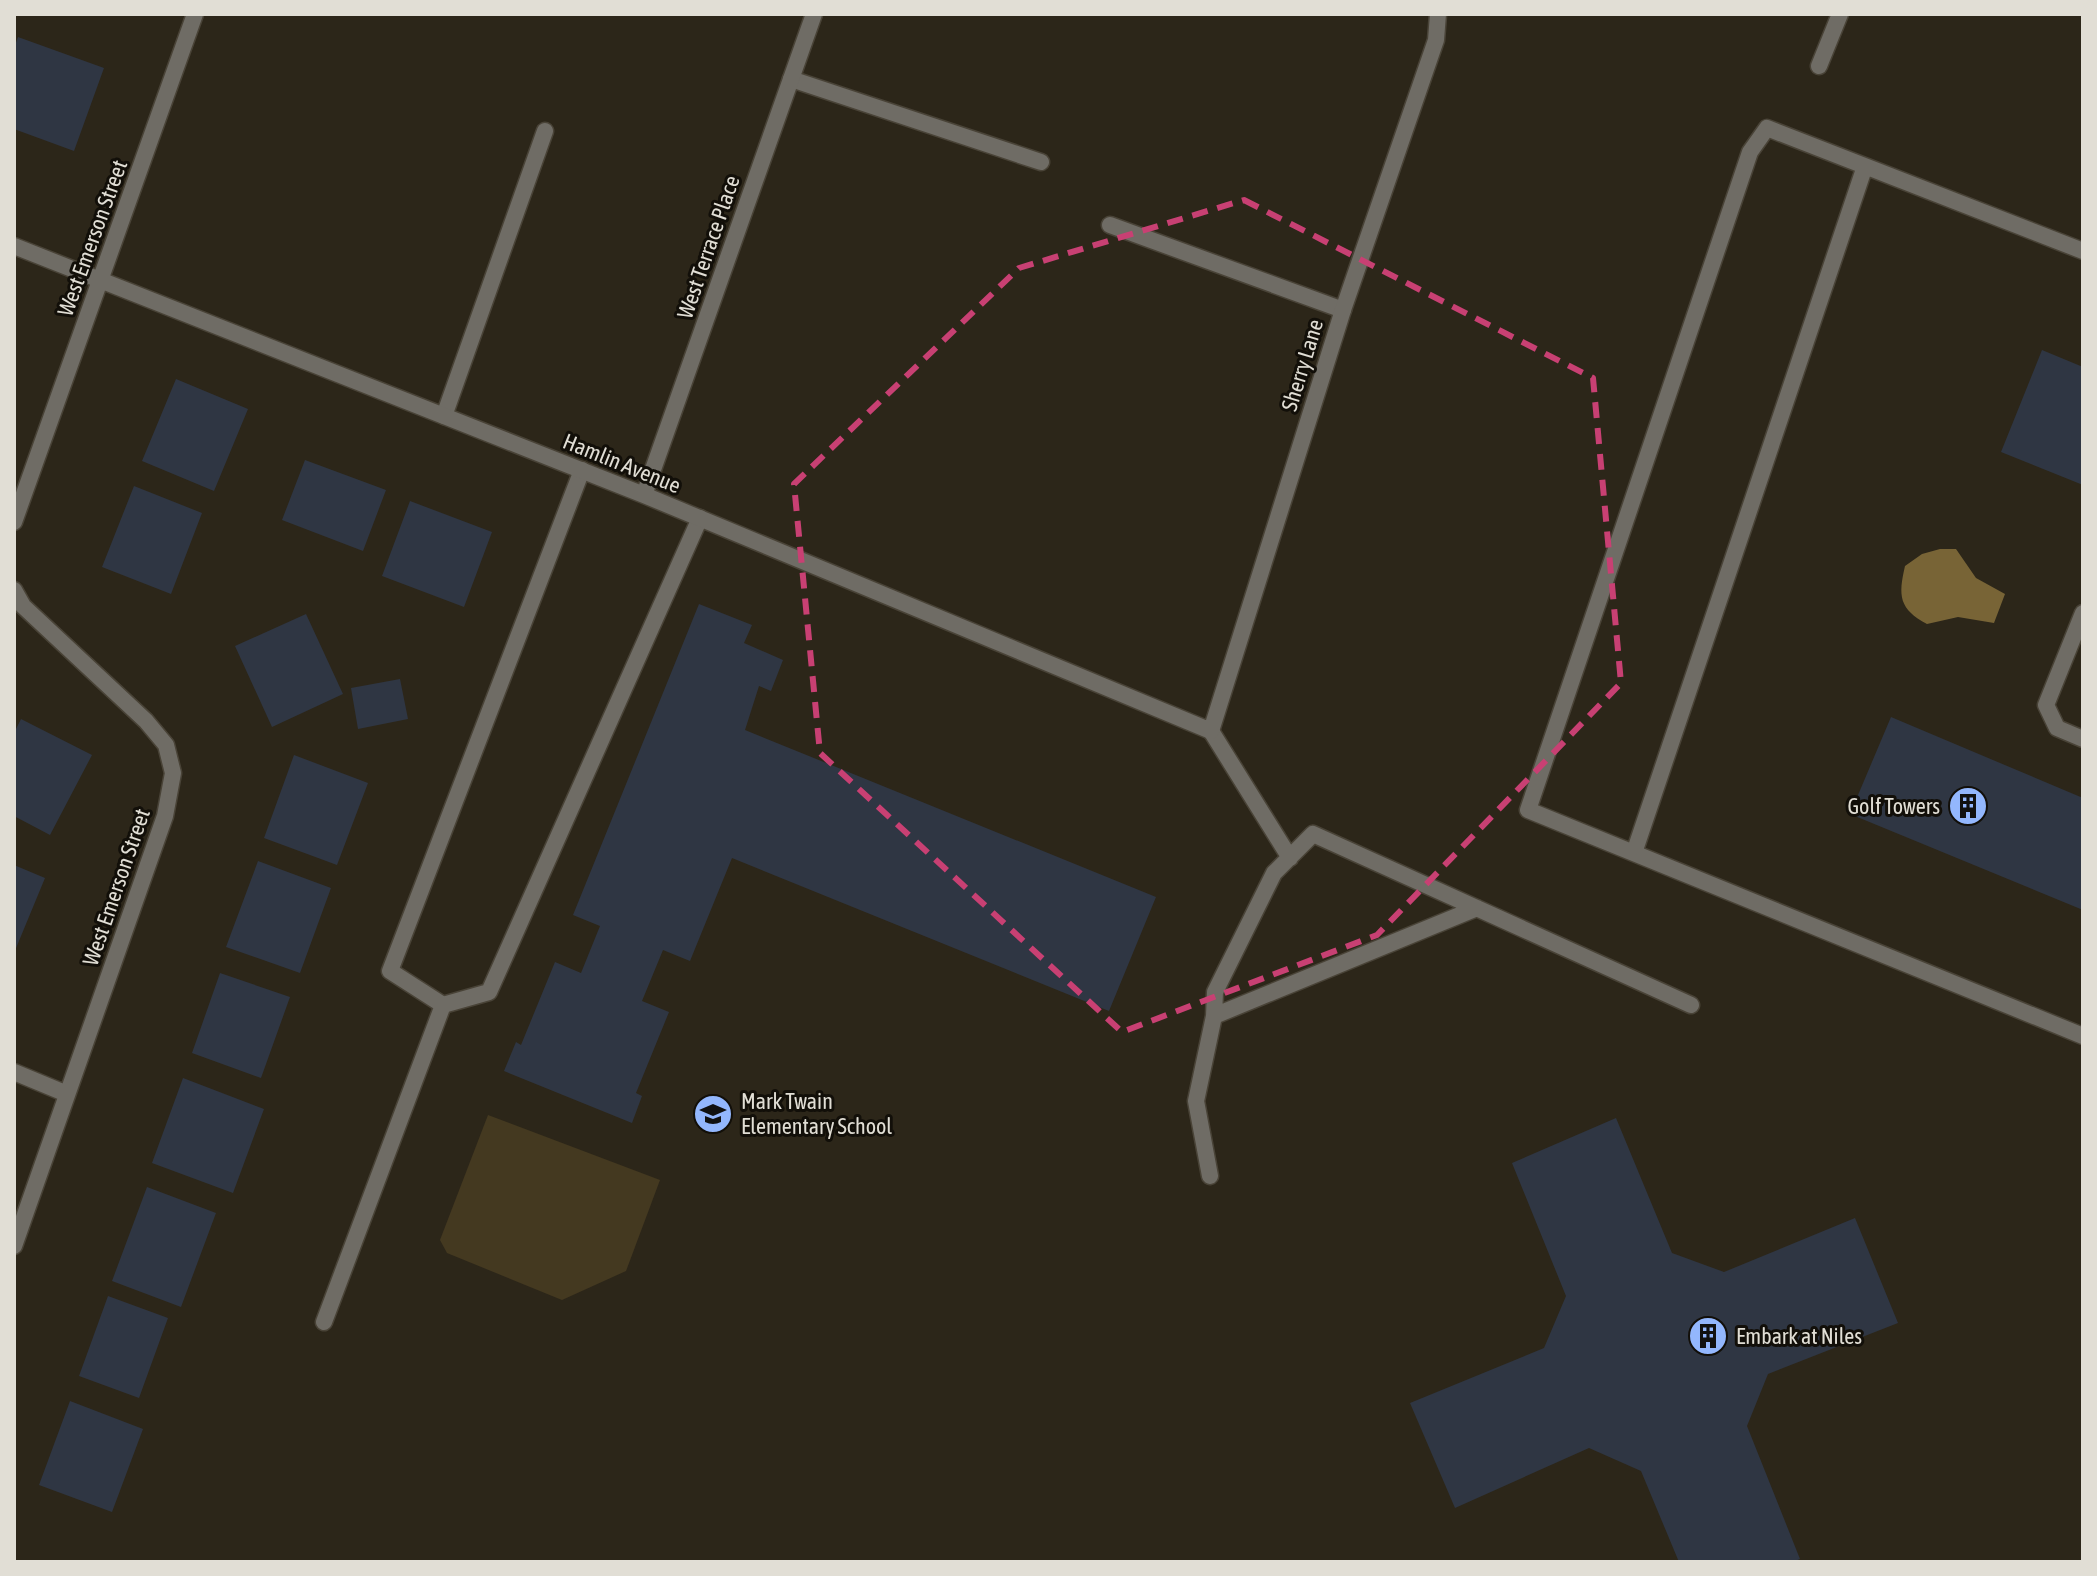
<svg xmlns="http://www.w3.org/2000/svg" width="2097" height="1576" viewBox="0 0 2097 1576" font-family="'Asap Condensed',sans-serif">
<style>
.green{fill:#443920}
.water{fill:#786436}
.building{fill:#2f3643}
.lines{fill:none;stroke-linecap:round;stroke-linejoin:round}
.service-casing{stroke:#494337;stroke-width:19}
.minor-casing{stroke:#494337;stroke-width:19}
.service{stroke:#6f6c65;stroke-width:16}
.minor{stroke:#6f6c65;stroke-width:16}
.marked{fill:none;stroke:#c84073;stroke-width:6;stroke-dasharray:16 10;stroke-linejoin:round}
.labels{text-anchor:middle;stroke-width:6;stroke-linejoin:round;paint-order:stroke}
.street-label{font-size:22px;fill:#e1ded5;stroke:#120f09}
.poi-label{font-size:22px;fill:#e1ded5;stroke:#120f09;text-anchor:start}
</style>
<rect width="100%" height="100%" fill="#2c2619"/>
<path class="green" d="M488 1115 660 1180 626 1271 562 1300 447 1253 440 1240Z"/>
<path class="water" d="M1940 549H1956L1976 578 2005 594 1994 623 1958 617 1927 624C1899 609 1898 596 1905 566L1922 554Z"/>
<path class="building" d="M18 37 104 68 74 151 14 129V48Z
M2042 350 2083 367V485L2001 452Z
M176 379 248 409 214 491 142 461Z
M305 460 386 490 363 551 282 520Z
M134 486 202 513 171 594 102 567Z
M410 501 492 532 464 607 382 576Z
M699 604 752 625 744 643 783 660 771 691 759 686 745 730 1156 897 1109 1011 732 858 690 961 663 950 642 1001 669 1012 636 1093 642 1096 632 1123 504 1071 516 1042 521 1045 555 962 581 973 600 926 573 915Z
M306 614 343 694 272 727 235 646Z
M400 679 408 719 358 729 351 688Z
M1891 717 2083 798V910L1850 814Z
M21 719 92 755 50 835 14 816V733Z
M294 755 368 783 337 865 264 838Z
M258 861 331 888 300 973 226 947Z
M14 865 45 878 14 953Z
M220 973 290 997 261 1078 192 1053Z
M183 1078 264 1109 233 1193 152 1163Z
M1616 1118 1672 1253 1724 1272 1855 1218 1898 1323 1768 1374 1747 1426 1800 1559 1793 1562H1679L1641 1471 1589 1448 1455 1508 1410 1403 1544 1348 1566 1296 1512 1163Z
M147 1187 216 1213 181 1307 112 1281Z
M108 1296 168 1318 139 1398 79 1376Z
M70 1401 143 1429 112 1512 39 1485Z"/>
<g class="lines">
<defs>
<path id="service" d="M1819 66 1840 14
M791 79 1041 162
M1110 225 1343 310
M2083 251 1767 128 1750 152 1528 810 2083 1036
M444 416 545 131
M582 470 390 971 443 1005 489 992 700 518
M2083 613 2046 705 2057 728 2083 739
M1211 731 1290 858
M1634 853 1865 166
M1214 1016 1477 908
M1210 1176 1196 1101 1214 1016 1215 992 1274 873 1313 834 1691 1005
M324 1322 443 1005"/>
<path id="minor" d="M14 246 644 495 1211 731 1343 310 1436 40 1438 14
M644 495 814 14
M14 522 195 14
M14 590 23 606 146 721 166 745 173 773 165 816 14 1246
M14 1072 67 1094"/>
</defs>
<use href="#service" class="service-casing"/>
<use href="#minor" class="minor-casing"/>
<use href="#service" class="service"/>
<use href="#minor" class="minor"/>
</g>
<path class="marked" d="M1244 200 1593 378 1621 683 1377 935 1122 1032 820 753 794 484 1019 268Z"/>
<defs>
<symbol id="building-disc" viewBox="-11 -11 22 22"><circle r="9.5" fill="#93b7fd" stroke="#120f09"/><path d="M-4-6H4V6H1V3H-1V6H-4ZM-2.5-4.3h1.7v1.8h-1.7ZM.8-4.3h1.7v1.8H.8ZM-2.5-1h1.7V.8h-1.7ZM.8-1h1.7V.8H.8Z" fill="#111"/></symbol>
<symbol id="school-disc" viewBox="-11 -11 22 22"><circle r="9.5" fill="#93b7fd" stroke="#120f09"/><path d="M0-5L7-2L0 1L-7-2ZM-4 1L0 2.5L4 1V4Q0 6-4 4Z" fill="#111"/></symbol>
</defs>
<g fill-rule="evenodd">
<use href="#building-disc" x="1946" y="784" width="44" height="44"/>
<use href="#school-disc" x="691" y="1092" width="44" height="44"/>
<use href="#building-disc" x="1686" y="1314" width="44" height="44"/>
</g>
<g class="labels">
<g class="street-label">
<text transform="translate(92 238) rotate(-70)" y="8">West Emerson Street</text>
<text transform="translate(708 247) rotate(-71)" y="8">West Terrace Place</text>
<text transform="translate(1302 365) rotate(-73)" y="8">Sherry Lane</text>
<text transform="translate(622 463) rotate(22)" y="8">Hamlin Avenue</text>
<text transform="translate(116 887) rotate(-71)" y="8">West Emerson Street</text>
</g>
<g class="poi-label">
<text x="1940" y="814" text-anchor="end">Golf Towers</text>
<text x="741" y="1109">Mark Twain<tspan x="741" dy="25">Elementary School</tspan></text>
<text x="1736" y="1344">Embark at Niles</text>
</g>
</g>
<rect width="2097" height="1576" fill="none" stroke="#e1ded5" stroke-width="32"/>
</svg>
